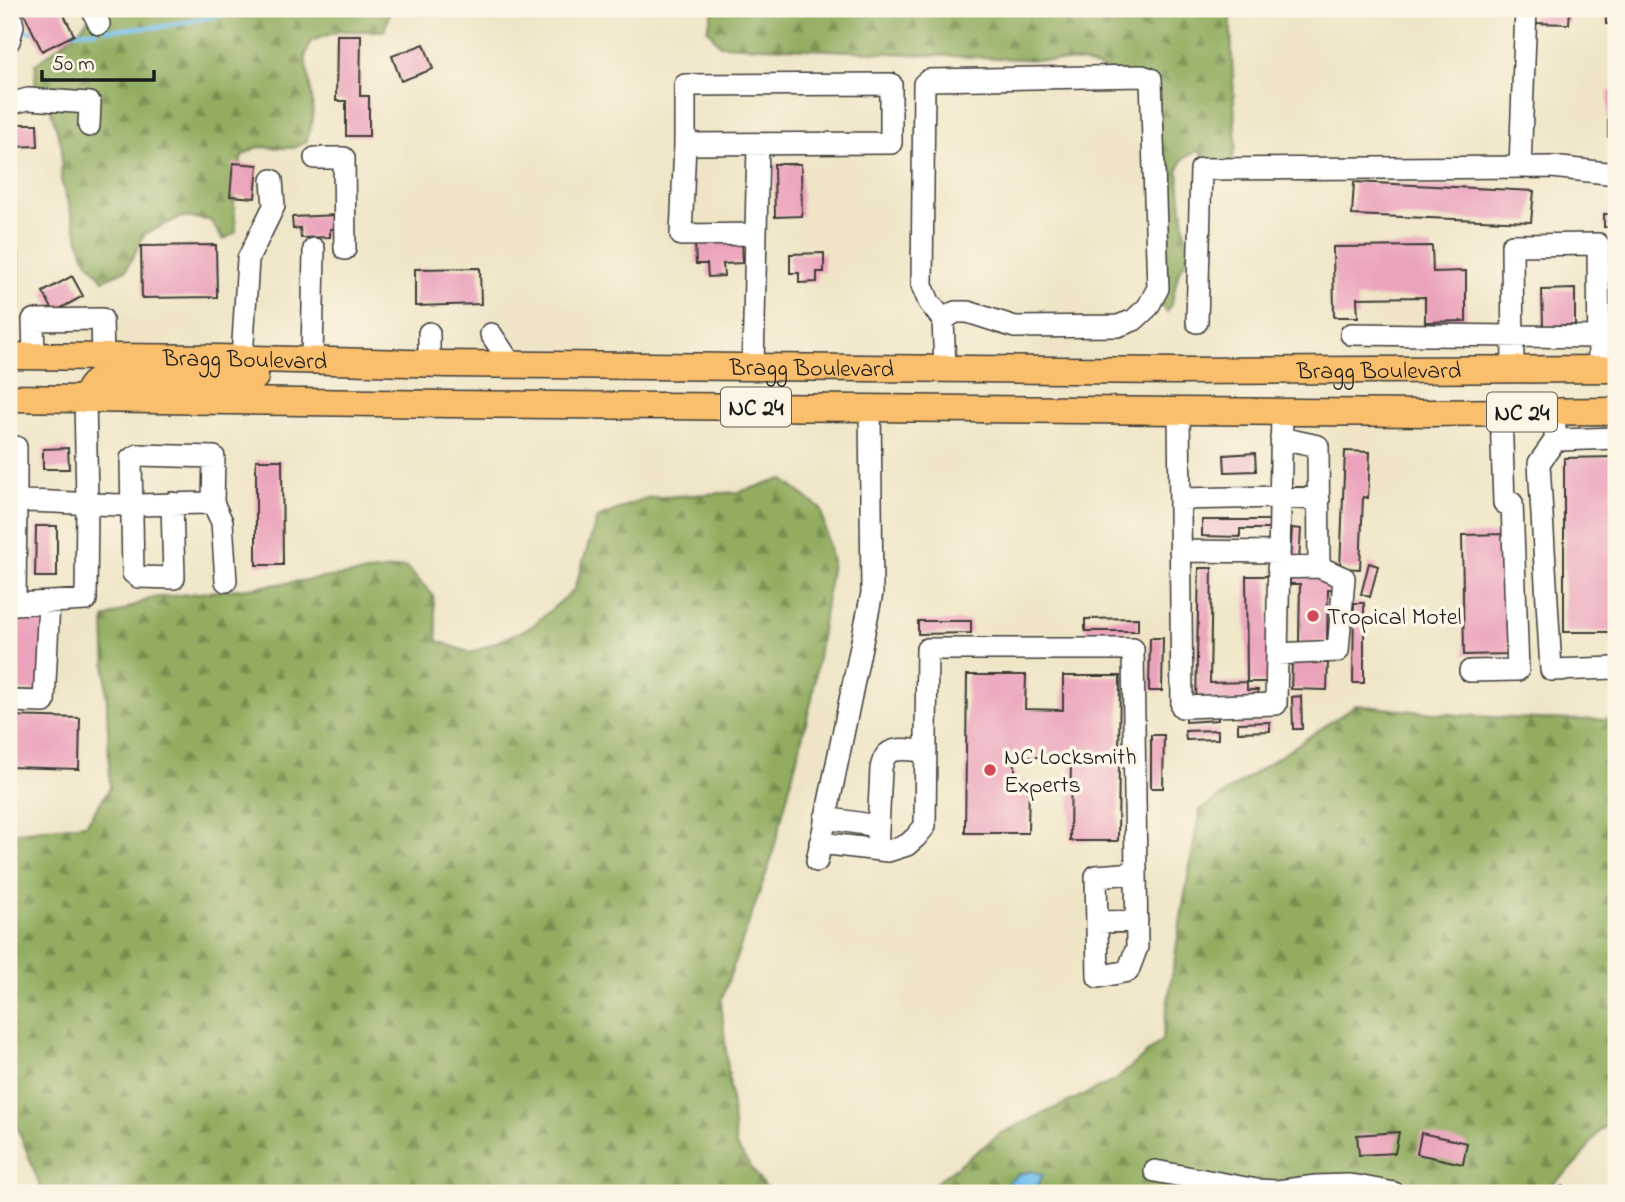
<svg xmlns="http://www.w3.org/2000/svg" width="1625" height="1202" viewBox="0 0 1625 1202" font-family="'Indie Flower',sans-serif">
<style>
.forest{fill:url(#forest-firs);stroke:#57643e;stroke-width:2}
.water{fill:url(#water-ripples);stroke:#496e86;stroke-width:2}
.lines{fill:none;stroke-linecap:round;stroke-linejoin:round}
.stream{stroke:#76c1ef;stroke-width:4.5}
.building{fill:#eba3bc}
.minor-casing{stroke:#3c3a36;stroke-width:24}
.major-casing{stroke:#3c3a36;stroke-width:29}
.minor{stroke:#fff;stroke-width:21}
.major{stroke:#f9bf6d;stroke-width:26}
.poi-dot{fill:#d1495b;stroke:#fcf5e5;stroke-width:2.5}
.labels{text-anchor:middle;stroke-width:7;stroke-linejoin:round;paint-order:stroke}
.shield{fill:#fcf5e5;stroke:#5f5d58;stroke-width:2}
.shield-label{font-size:23px;font-weight:bold;fill:#1c1c1c}
.street-label{font-size:24px;fill:#1c1c1c;stroke:#fcf5e5}
.poi-label{font-size:24px;fill:#1c1c1c;stroke:#fcf5e5;text-anchor:start}
</style>
<defs>
<pattern id="forest-firs" width="22" height="20" patternUnits="userSpaceOnUse" patternTransform="scale(1.75)"><rect width="22" height="20" fill="#92ad60"/><path d="M5 1l3.5 6h-7zM16 11l3.5 6h-7z" fill="#768c4e"/></pattern>
<pattern id="water-ripples" width="26" height="14" patternUnits="userSpaceOnUse" patternTransform="scale(1.75)"><rect width="26" height="14" fill="#76c1ef"/><path d="M2 4q2-2 4 0t4 0M15 11q2-2 4 0t4 0" fill="none" stroke="#66a5cc"/></pattern>
</defs>
<rect width="100%" height="100%" fill="#fcf5e5"/>
<filter id="ink" filterUnits="userSpaceOnUse"><feTurbulence type="fractalNoise" baseFrequency=".0143" numOctaves="2"/><feDisplacementMap in="SourceGraphic" scale="14" xChannelSelector="R" yChannelSelector="G"/><feConvolveMatrix kernelMatrix="1 2 1 2 8 2 1 2 1" color-interpolation-filters="sRGB"/></filter>
<filter id="wash" filterUnits="userSpaceOnUse"><feTurbulence type="fractalNoise" baseFrequency=".00686" numOctaves="4" result="noise"/><feDisplacementMap in="SourceGraphic" scale="28" xChannelSelector="R" yChannelSelector="G"/><feGaussianBlur stdDeviation="1.57" result="paint"/><feColorMatrix in="noise" values="0 0 0 0 0 0 0 0 0 0 0 0 0 0 0 0 0 1.4 0 .05"/><feComposite in="paint" operator="in"/></filter>
<g filter="url(#wash)">
<rect width="100%" height="100%" fill="#efe5c6"/>
<path class="forest" d="M97 9H391L384 31H340L311 41 305 57 312 96 313 120 306 142 294 148 257 147 242 156 233 192 236 232 223 240 210 220 181 217 145 234 126 270 103 280 84 256 61 180 62 146 49 105 35 88 36 64 77 32Z
M714 9H1230L1236 147 1232 160 1219 162 1197 151 1183 159 1178 171 1184 225 1188 250 1186 261 1178 274 1172 302 1167 312 1160 305 1152 110 1124 75 1081 62 720 45 707 29Z
M782 479 821 509 832 562 812 699 771 860 721 1001 736 1146 769 1193H43L9 1106V833L86 824 110 788 104 619 151 598 248 588 406 567 433 595 438 641 471 653 531 627 574 590 597 518 646 498 739 492Z
M1356 705C1442 715 1529 722 1616 719V1124L1601 1129 1576 1164 1542 1193H922L1001 1133 1116 1080 1162 1040 1183 905 1200 810Z"/>
<path class="water" d="M1032 1171 1043 1175 1033 1193H994L1019 1174Z"/>
<g class="lines">
<path class="stream" d="M105 30 159 27 253 9
M17 31 37 32
M70 32 96 31"/>
</g>
<g id="blocks">
<path class="building" d="M22 9H61L74 35 42 51Z
M1533 9H1570L1569 24 1532 23Z
M1606 9H1616V24H1606Z
M337 35H361L360 96H369V136H346V101H336Z
M424 44 433 69 401 81 392 56Z
M1608 91H1616V137H1608Z
M9 124H37L38 146 9 147Z
M233 163 258 165 255 198 230 196Z
M774 164H801L802 216 775 217Z
M1354 182 1534 191 1531 222 1352 215Z
M1604 214H1616V227H1604Z
M338 215V229H330V237L301 238 300 228 293 229 292 217Z
M742 242 743 263 723 264 724 276 708 277 707 264H696L695 244Z
M216 245 217 297 142 298 141 246Z
M1432 246 1433 272 1466 271V321L1425 322V297L1357 298 1358 317H1334L1333 247Z
M9 253H18V310L9 311Z
M824 253V272H817V282L799 283V273H790V254Z
M480 268 481 304 415 306V269Z
M72 276 83 296 54 312 43 292Z
M1575 289V325L1543 326 1542 290Z
M68 448 69 469H43V449Z
M1345 451 1370 452 1368 498 1363 497 1360 569 1340 568Z
M1255 453 1256 471 1225 472 1224 455Z
M1616 457V632H1564V458Z
M256 460H282L283 565H256Z
M1202 520H1274V529H1240V537L1202 536Z
M36 526H57V577H35Z
M1292 528 1301 529 1299 561H1290Z
M1507 534 1509 654 1464 655 1462 535Z
M1369 563 1378 566 1370 597 1361 594Z
M1199 568H1212L1210 683 1247 682V690H1258V702L1196 703Z
M1246 576H1268L1269 682H1247Z
M1290 578H1335V590L1328 589 1327 642H1299L1300 584H1290Z
M1354 603H1364V683H1353Z
M9 610 44 611 42 691 9 690Z
M1138 618V631H1085V619Z
M918 621H971V633L918 634Z
M1150 638H1163L1162 691H1149Z
M1292 662 1328 663 1327 690 1291 689Z
M967 675H1026L1025 709 1063 710V676H1120L1118 841H1070L1071 757H1015V782H1029L1028 833H965Z
M1301 696 1302 729H1293L1292 697Z
M1218 711V720L1186 722V713Z
M9 716 80 718 79 769 9 767Z
M1270 722V731L1238 732V723Z
M1218 730V739L1186 740 1185 731Z
M1151 735H1164L1163 788H1151Z
M1399 1132 1395 1153 1359 1155 1357 1135Z
M1421 1133 1467 1143 1463 1164 1417 1154Z
M1562 1186 1570 1193H1555Z"/>
</g>
</g>
<g filter="url(#ink)">
<use href="#blocks" fill-opacity="0" stroke="#3c3a36" stroke-width="2"/>
<g class="lines">
<defs>
<path id="minor" d="M9 9 13 26 9 41
M92 9 99 24
M891 84V143L685 144V85Z
M9 104 28 99 90 103 89 126
M685 144 681 235 756 234
M315 158H344L345 249
M1520 167 1526 9
M943 320 929 302 922 285 924 84 929 80 1142 76 1151 79 1158 288 1148 307 1134 320 1118 326 1015 327 968 312H955L943 320 945 368
M1197 322 1201 169 1552 167 1616 174
M491 334 511 364
M1351 334 1599 337
M34 357 33 320 102 319 103 358
M242 359 248 259 274 206 272 180
M312 361 314 249
M429 363V333
M753 366 758 144
M1513 369 1512 245 1598 244 1599 368
M85 398 87 503 86 600 15 604 16 501C54 501 93 505 131 505 158 505 185 503 213 503L214 457 138 455 131 459 133 573 138 577 174 578 172 503
M1179 411 1182 707 1276 704 1282 412
M1555 427V436L1559 440 1616 438
M1556 439 1539 463 1551 670 1616 668
M9 447H16V501
M1180 499 1280 497 1319 499
M213 503 222 522 226 581
M1180 551 1279 552
M1278 568 1319 567
M1277 654 1338 651 1344 578 1319 567 1318 446 1281 438
M1470 671 1518 670 1512 503H1504L1501 412
M9 701 44 702 49 602
M825 818 878 826
M820 843 888 851 907 845 916 837 925 826 927 649H1133L1137 947 1128 971 1098 977 1096 876 1136 873
M877 850 881 769C881 767 884 758 885 757 892 745 914 751 926 751
M817 861 872 593 870 408
M1097 922 1137 921
M1155 1171 1257 1190 1277 1191 1316 1186 1347 1185 1357 1186 1394 1193"/>
<g id="major">
<path id="s1" d="M9 356 219 358 446 364 1175 371 1616 369"/>
<path d="M9 398 450 404 1179 411 1428 413 1616 411"/>
<path d="M85 398C92 380 97 380 115 377H255"/>
</g>
</defs>
<use href="#minor" class="minor-casing"/>
<use href="#major" class="major-casing"/>
<use href="#minor" class="minor"/>
<use href="#major" class="major"/>
</g>
</g>
<g class="poi-dot">
<circle cx="1313" cy="616" r="7"/>
<circle cx="990" cy="770" r="7"/>
</g>
<g class="labels">
<g class="shield">
<rect x="721" y="387.5" width="70" height="39" rx="5"/>
<rect x="1487" y="392.5" width="70" height="39" rx="5"/>
</g>
<g class="shield-label">
<text x="756" y="415">NC 24</text>
<text x="1522" y="420">NC 24</text>
</g>
<g class="street-label">
<text dy="8" stroke="none"><textPath href="#s1" startOffset="236">Bragg Boulevard</textPath></text>
<text dy="8" stroke="none"><textPath href="#s1" startOffset="803">Bragg Boulevard</textPath></text>
<text dy="8" stroke="none"><textPath href="#s1" startOffset="1370">Bragg Boulevard</textPath></text>
</g>
<g class="poi-label">
<text x="1327" y="624">Tropical Motel</text>
<text x="1004" y="764">NC Locksmith<tspan x="1004" dy="28">Experts</tspan></text>
</g>
</g>
<rect width="1625" height="1202" fill="none" stroke="#fcf5e5" stroke-width="35"/>
<path d="M42 70v10h112v-10" fill="none" stroke="#1c1c1c" stroke-width="3.5"/>
<text x="52" y="70" font-size="21" fill="#1c1c1c" stroke="#fcf5e5" stroke-width="5" paint-order="stroke">50 m</text>
</svg>
